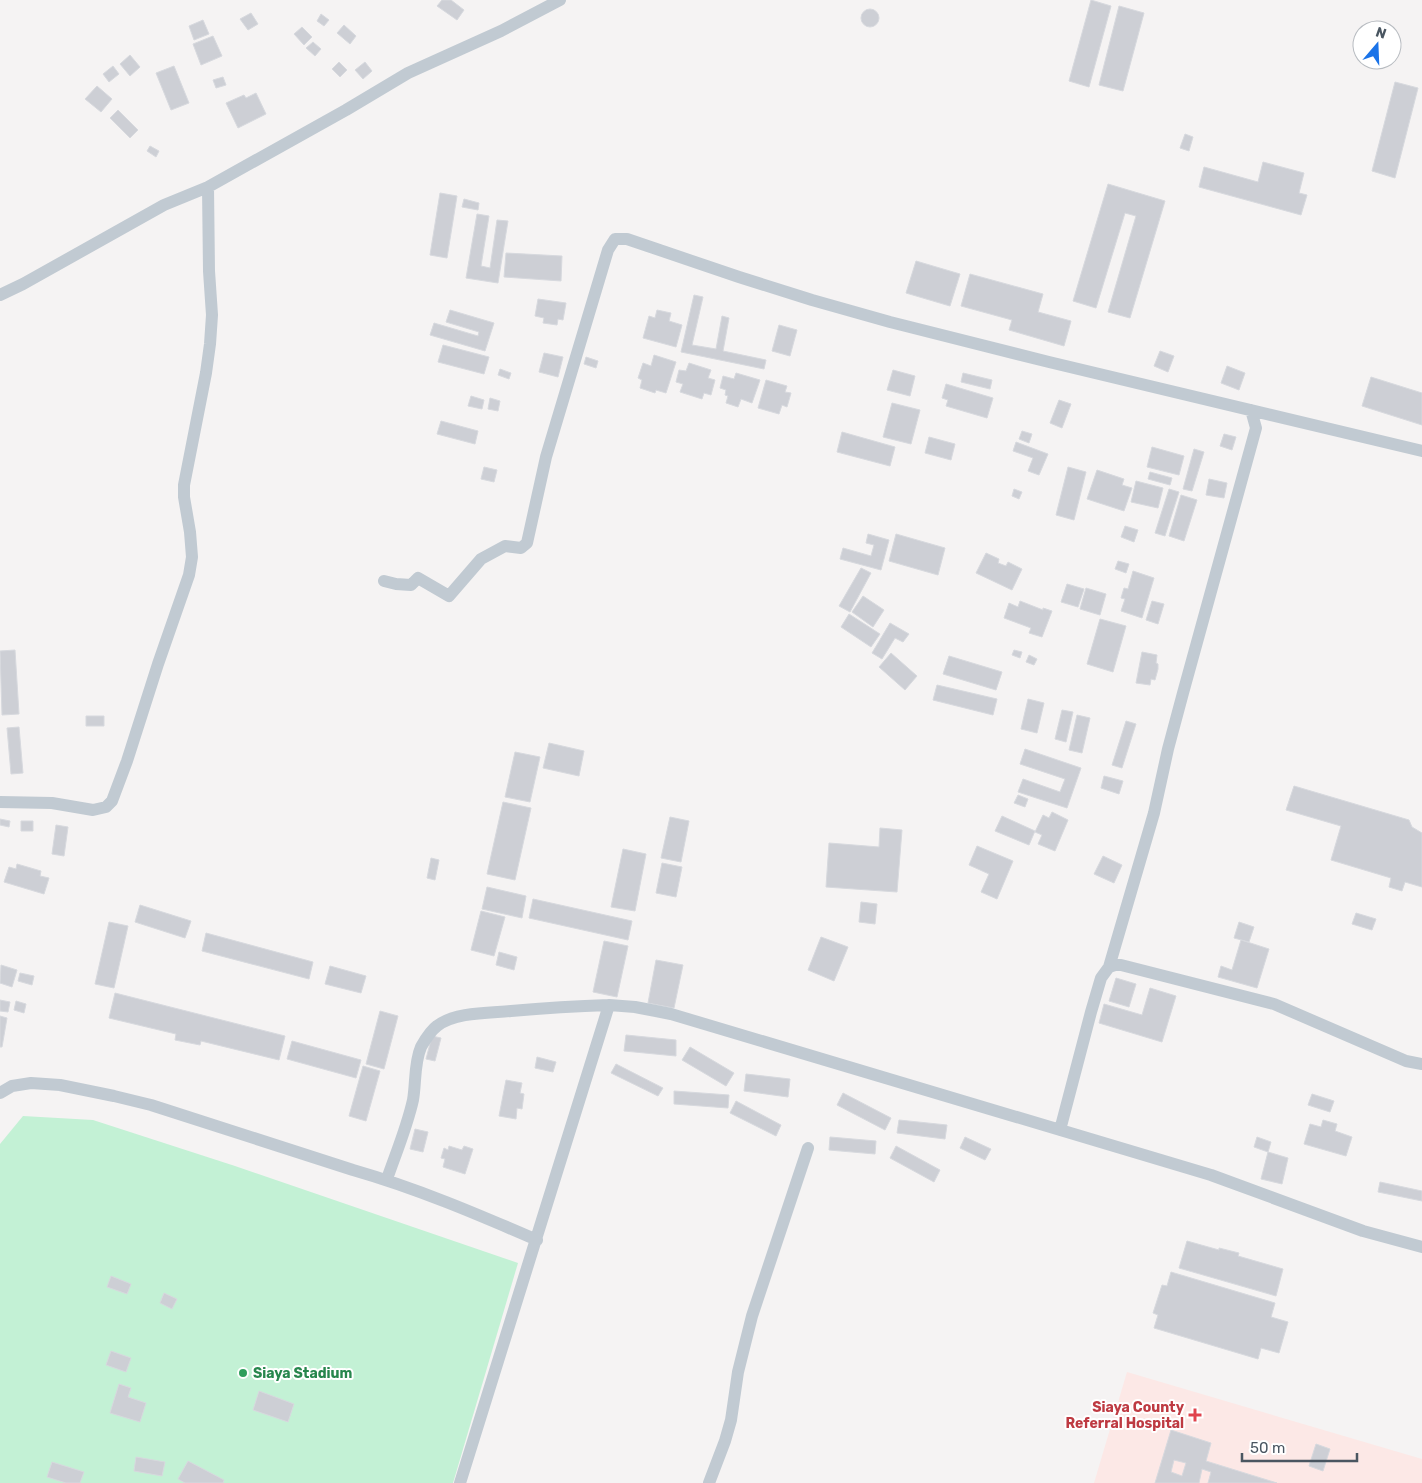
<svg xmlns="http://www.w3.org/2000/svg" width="1422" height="1483" viewBox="0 0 1422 1483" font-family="Rubik,sans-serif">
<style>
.medical{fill:#fce8e6}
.green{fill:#c3f1d5}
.building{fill:#cdcfd5;stroke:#d7d9de;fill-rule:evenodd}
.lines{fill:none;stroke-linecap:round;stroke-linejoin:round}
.street{stroke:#c1cad2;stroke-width:12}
.leisure-dot{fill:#2e9e5b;stroke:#fff;stroke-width:2}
.health-dot{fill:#e0444e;stroke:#fff;stroke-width:2}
.labels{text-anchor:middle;stroke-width:4;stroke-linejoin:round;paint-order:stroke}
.leisure-label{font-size:14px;font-weight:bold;fill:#27864d;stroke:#fff;text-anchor:start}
.health-label{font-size:14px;font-weight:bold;fill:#be3a42;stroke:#fff;text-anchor:end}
</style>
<rect width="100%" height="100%" fill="#f5f3f3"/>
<path class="medical" d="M1127 1372 1422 1459V1483H1094Z"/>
<path class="green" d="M23 1116 93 1120 235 1166 518 1263 453 1483H0V1144Z"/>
<path class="building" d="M442 0H451L464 10 457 20 437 6Z
M1091 0 1111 6 1089 87 1069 81Z
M1119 6 1144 13 1123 91 1099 85Z
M861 18a9 9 0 1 1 18 0a9 9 0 1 1-18 0Z
M251 13 258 24 248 30 240 19Z
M321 14 329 20 324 26 317 21Z
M203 20 209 34 194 40 189 26Z
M344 25 356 36 350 44 337 33Z
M302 27 312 37 304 45 294 34Z
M213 36 222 56 201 65 193 44Z
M313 42 321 49 315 56 306 48Z
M130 55 140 67 130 76 120 64Z
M339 62 347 70 340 77 332 69Z
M365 62 372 71 363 79 355 70Z
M113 66 119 74 109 82 103 74Z
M174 66 189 103 171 110 156 73Z
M223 77 226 85 216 88 213 80Z
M1395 82 1418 88 1395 178 1372 171Z
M97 86 112 99 101 112 85 99Z
M256 93 266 114 238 128 226 103 244 95 246 98Z
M118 110 138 130 130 138 110 118Z
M1185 134 1193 137 1189 151 1180 148Z
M150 146 159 151 156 157 147 151Z
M1263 162 1304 173 1299 193 1307 195 1301 215 1199 187 1204 167 1258 182Z
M1108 184 1165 201 1130 318 1108 312 1136 216 1125 213 1096 308 1073 301Z
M440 193 457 196 447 258 430 255Z
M464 199 479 203 478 210 462 207Z
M477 214 489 216 481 266 490 268 497 220 508 221 498 283 466 278Z
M506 253 562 256 561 281 504 277Z
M916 261 960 274 950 306 906 293Z
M970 274 1043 294 1038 312 1071 321 1064 346 1009 330 1012 320 961 306Z
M694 295 703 297 692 345 716 349 722 316 729 318 723 351 766 360 764 369 681 352Z
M538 299 566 303 563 320 558 319 557 325 543 323 544 318 535 316Z
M450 310 494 323 485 351 430 335 434 323 478 336 479 332 446 322Z
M657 310 671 313 669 321 682 325 676 347 643 338 649 316 655 318Z
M779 325 797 330 790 356 772 351Z
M443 345 489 357 484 374 438 362Z
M1160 351 1174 356 1168 372 1154 366Z
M544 353 563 357 558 377 539 372Z
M654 355 676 362 666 393 656 390 655 393 640 388 642 380 638 378 643 363 651 366Z
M586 357 598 361 596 368 584 364Z
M689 363 711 370 708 378 715 380 711 395 704 393 702 399 680 392 683 384 676 382 679 370 686 371Z
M1227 366 1245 373 1239 390 1221 383Z
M500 369 511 373 509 379 498 375Z
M893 370 915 376 910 396 887 390Z
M736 373 760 380 752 403 741 399 738 407 726 403 728 396 725 395 726 390 720 388 723 376 734 379Z
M963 373 992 380 990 389 961 382Z
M1371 377 1422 393V425L1362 406Z
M766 380 787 386 785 392 791 393 787 407 782 405 779 414 758 408Z
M946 384 993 398 987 418 946 406 948 400 942 398Z
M471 396 484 400 482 409 468 406Z
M490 398 500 401 498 411 488 409Z
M1059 400 1071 404 1062 428 1050 423Z
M892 403 920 410 911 444 883 437Z
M441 421 478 431 475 444 437 434Z
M1022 431 1032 434 1029 443 1019 439Z
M842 432 895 447 890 466 837 452Z
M1224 434 1236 437 1232 450 1220 446Z
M929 437 955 444 951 460 925 453Z
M1016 442 1048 454 1039 475 1028 471 1033 458 1013 451Z
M1152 447 1184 456 1179 475 1147 467Z
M1194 449 1204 452 1192 491 1183 489Z
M484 467 497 470 494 482 481 479Z
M1068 467 1086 472 1074 520 1056 515Z
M1097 470 1124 479 1122 485 1132 488 1124 511 1087 499Z
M1150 472 1172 478 1170 485 1148 479Z
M1209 479 1227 483 1224 498 1206 495Z
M1136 481 1163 488 1158 508 1131 502Z
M1014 489 1022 492 1019 499 1012 496Z
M1169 489 1179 492 1165 536 1155 533Z
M1181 495 1197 500 1184 541 1169 536Z
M1125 526 1138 530 1134 542 1121 537Z
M868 534 889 540 881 570 840 559 843 548 871 556 874 545 866 543Z
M896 534 945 548 938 575 889 561Z
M986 553 999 559 998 563 1006 566 1008 562 1022 569 1012 590 976 573Z
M1118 561 1129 564 1126 573 1115 569Z
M861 568 871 573 850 612 839 606Z
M1133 571 1154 578 1142 618 1121 611 1125 599 1121 598 1124 588 1128 589Z
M1067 584 1084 589 1078 607 1061 602Z
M1086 588 1106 594 1100 615 1080 609Z
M863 596 884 610 873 627 852 612Z
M1020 601 1043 610V608L1052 611 1042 637 1029 633 1031 628 1004 618 1009 603 1018 607Z
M1152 601 1164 604 1158 624 1146 620Z
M849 614 880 634 871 647 841 627Z
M1100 619 1126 626 1113 672 1087 664Z
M890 623 909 634 903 642 895 638 882 659 872 653Z
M15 650 19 714 2 715 0 651Z
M1014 650 1022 652 1020 658 1012 655Z
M1142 652 1157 655 1156 663 1158 664V669L1155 680 1151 679 1150 685 1136 683Z
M891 653 917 676 905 690 879 667Z
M1029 655 1037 659 1034 665 1026 662Z
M949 656 1002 672 996 690 943 674Z
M937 685 997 699 993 715 933 700Z
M1028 699 1044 703 1037 733 1021 729Z
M1062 710 1073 712 1066 742 1055 739Z
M1077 715 1090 718 1082 753 1069 750Z
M86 716H104V726H86Z
M1126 721 1136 724 1122 768 1112 765Z
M19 727 23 773 11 774 7 728Z
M549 743 584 751 579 776 543 768Z
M1025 749 1081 768 1067 808 1018 792 1023 779 1060 792 1065 779 1020 764Z
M515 752 540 757 530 802 505 797Z
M1104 776 1123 781 1119 794 1101 788Z
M1294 786 1409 820 1412 827 1422 833V887L1405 882 1402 891 1389 887 1391 878 1331 860 1341 826 1286 810Z
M1018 795 1028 799 1025 807 1014 803Z
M503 802 531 808 515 880 487 874Z
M1052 812 1068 820 1055 851 1038 844 1042 835 1035 832 1043 815 1049 818Z
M1002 816 1035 831 1029 845 995 831Z
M670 817 689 821 681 862 661 858Z
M0 819 10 821 9 827 0 825Z
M21 821H33V831H21Z
M56 825 68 827 64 856 52 854Z
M880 828 902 830 897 892 826 887 829 843 879 847Z
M977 846 1013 861 997 899 981 892 989 874 969 865Z
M623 849 646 854 635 911 611 907Z
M1103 856 1122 865 1114 883 1094 874Z
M431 858 439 860 435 880 427 878Z
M662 863 682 867 676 897 656 893Z
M17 864 41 871 40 876 49 878 44 894 4 882 9 867 16 869Z
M487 887 526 896 522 918 482 909Z
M533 899 632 921 628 940 529 918Z
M861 902 877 904 875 924 859 922Z
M140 905 191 921 185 938 135 922Z
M481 911 505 917 494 956 471 950Z
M1356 913 1376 919 1372 930 1352 924Z
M109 922 128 926 114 988 95 984Z
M1239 922 1254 927 1249 942 1234 938Z
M206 933 313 962 309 979 202 951Z
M821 937 848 947 834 981 808 970Z
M1241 940 1269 949 1257 988 1218 977 1221 966 1232 970Z
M604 941 628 946 617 997 593 992Z
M499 952 517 957 514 970 496 965Z
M656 960 683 965 674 1008 648 1003Z
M1 965 17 970 12 987 0 983Z
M330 966 366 976 361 993 325 984Z
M20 973 34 976 32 985 18 981Z
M1116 978 1136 984 1129 1007 1109 1001Z
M1150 988 1176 996 1162 1042 1099 1023 1104 1004 1142 1015Z
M115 993 285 1036 279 1060 201 1041 200 1045 175 1040 176 1034 109 1018Z
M0 1000 10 1002 8 1012 0 1011Z
M16 1001 26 1004 24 1013 14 1010Z
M380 1011 398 1016 384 1069 366 1064Z
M0 1016 7 1018 2 1047H0Z
M626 1035 676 1040V1056L624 1051Z
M432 1036 441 1038 435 1061 426 1059Z
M292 1041 361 1060 356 1078 287 1059Z
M690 1047 734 1073 726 1086 682 1060Z
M537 1057 556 1062 553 1072 535 1068Z
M616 1064 663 1088 658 1096 611 1073Z
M363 1066 380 1071 366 1121 349 1116Z
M746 1074 790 1079 788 1097 744 1091Z
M506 1080 522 1083 520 1093 524 1094 522 1109 517 1108 516 1119 499 1116Z
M674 1091 729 1095 728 1108 674 1104Z
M843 1093 891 1118 885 1130 837 1105Z
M1312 1094 1334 1101 1330 1112 1308 1105Z
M736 1101 781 1125 776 1136 730 1113Z
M899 1120 947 1125 945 1139 897 1133Z
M1323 1120 1337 1124 1335 1131 1352 1137 1346 1156 1304 1144 1310 1124 1321 1127Z
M415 1129 428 1132 423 1152 410 1149Z
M830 1137 876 1141 875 1154 829 1150Z
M965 1137 991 1149 985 1160 960 1148Z
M1257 1137 1271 1142 1268 1152 1254 1147Z
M449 1146 462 1150 464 1146 473 1149 465 1174 443 1167 445 1159 441 1158 444 1148 448 1150Z
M896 1146 940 1170 934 1182 890 1158Z
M1268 1152 1288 1158 1282 1184 1261 1179Z
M1380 1182 1422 1191V1201L1378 1192Z
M1187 1241 1219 1250V1248L1239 1253 1238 1256 1283 1269 1276 1296 1179 1268Z
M1171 1272 1275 1303 1271 1317 1288 1322 1279 1353 1261 1348 1258 1359 1154 1328 1158 1315 1153 1313 1162 1285 1167 1286Z
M111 1276 131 1284 127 1294 107 1287Z
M164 1293 177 1299 172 1309 160 1303Z
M111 1351 131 1358 126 1372 106 1365Z
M119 1384 131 1388 128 1397 146 1403 140 1422 110 1413Z
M259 1391 294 1404 288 1422 253 1410Z
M1171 1430 1211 1443 1206 1461 1277 1483H1208L1211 1472 1202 1469 1199 1483H1155ZM1174 1460 1186 1463 1182 1476 1171 1472Z
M1316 1444 1330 1449 1323 1471 1309 1466Z
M136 1457 165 1462 162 1476 134 1471Z
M188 1461 224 1480 223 1483H185L178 1479Z
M52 1462 84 1472 80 1483H66L47 1477Z"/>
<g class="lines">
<path class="street" d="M0 295 23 284 164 205 208 187 346 110 408 73 501 31 560 0
M384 581 396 584 411 585 418 578 449 596 481 559 505 546 521 548 527 543 546 457 608 250 615 239H627L739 277 812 300 890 322 1049 362 1422 451
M0 802 52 803 93 810 106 807 112 801 127 761 158 664 189 575 192 557 190 532 184 497V485L206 373 210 344 212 315 209 271 208 187
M1109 967 1154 813 1168 749 1183 693 1256 428 1251 410
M0 1093 12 1086 31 1083 60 1085 114 1096 151 1105 353 1170C416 1188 477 1214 537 1240
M1060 1130 1091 1012 1101 978 1109 967 1115 965H1121L1274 1004 1406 1061 1422 1064
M387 1179C396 1153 407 1127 413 1100 416 1083 414 1063 421 1047 425 1040 430 1031 437 1026 455 1012 489 1013 511 1011 544 1008 576 1006 609 1005
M460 1483 609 1005 635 1007 671 1014 1211 1175 1363 1231 1422 1247
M709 1483 725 1441 731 1420 738 1372 752 1316 808 1148"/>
</g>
<circle class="leisure-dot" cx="243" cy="1373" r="5"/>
<path class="health-dot" d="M1192.5 1407.5h5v5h5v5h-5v5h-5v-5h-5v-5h5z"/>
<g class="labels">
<g class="leisure-label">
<text x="253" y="1378">Siaya Stadium</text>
</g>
<g class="health-label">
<text x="1184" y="1412">Siaya County<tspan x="1184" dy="16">Referral Hospital</tspan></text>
</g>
</g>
<g transform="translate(1377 45) rotate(19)"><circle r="24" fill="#ffffff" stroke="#b7bbc0"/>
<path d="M0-4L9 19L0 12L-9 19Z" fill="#1a73e8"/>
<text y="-8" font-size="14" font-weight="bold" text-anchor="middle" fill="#4a5661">N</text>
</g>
<path d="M1242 1453v8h115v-8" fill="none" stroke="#4a5661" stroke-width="2.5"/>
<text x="1250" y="1453" font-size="15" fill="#4a5661" stroke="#ffffff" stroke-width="4" paint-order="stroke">50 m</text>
</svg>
